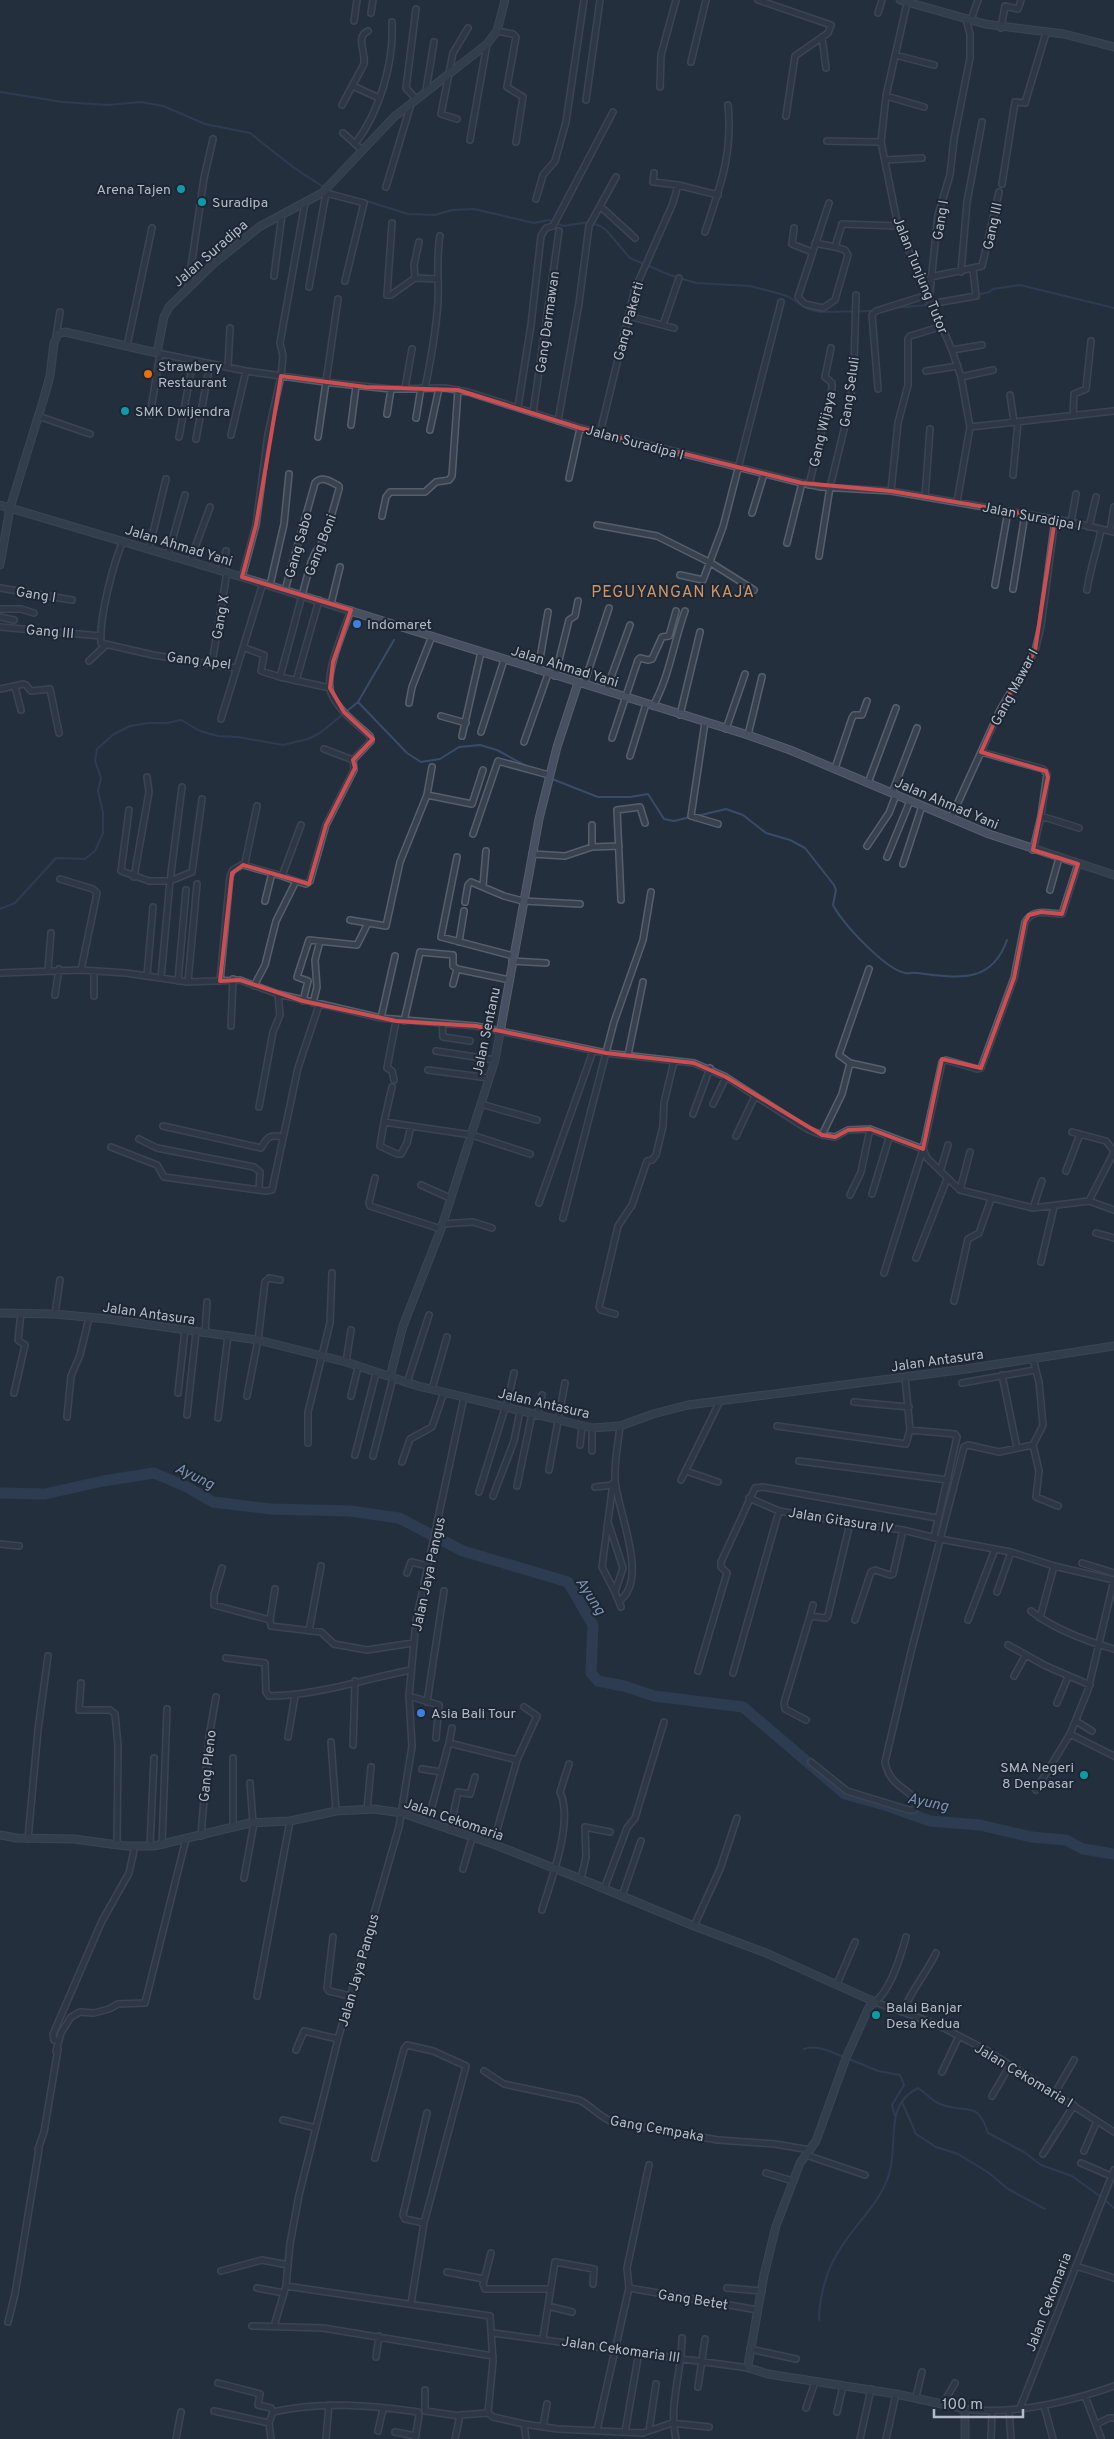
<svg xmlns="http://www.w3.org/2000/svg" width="1114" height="2439" viewBox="0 0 1114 2439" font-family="Overpass,sans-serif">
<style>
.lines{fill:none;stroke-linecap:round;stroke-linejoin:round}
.stream{stroke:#394c67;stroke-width:2}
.river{stroke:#394c67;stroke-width:11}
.street-casing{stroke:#565f6c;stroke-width:8}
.secondary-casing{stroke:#565f6c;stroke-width:9}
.street{stroke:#38414e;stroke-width:5}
.secondary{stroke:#465061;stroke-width:7}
.marked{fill:none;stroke:#ce4d50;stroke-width:4;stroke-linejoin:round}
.culture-dot{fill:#0f9aa8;stroke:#1d2633;stroke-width:2}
.food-dot{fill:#e8710a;stroke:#1d2633;stroke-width:2}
.shop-dot{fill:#3f7fe0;stroke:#1d2633;stroke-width:2}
.labels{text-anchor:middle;stroke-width:4;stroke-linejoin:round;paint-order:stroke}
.poi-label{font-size:14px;fill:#b4bcc9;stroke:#1d2633;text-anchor:start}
.street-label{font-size:14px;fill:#b4bcc9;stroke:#1d2633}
.water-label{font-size:15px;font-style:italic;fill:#7c92b1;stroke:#1d2633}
.quarter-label{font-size:16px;letter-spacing:1px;fill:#d59563;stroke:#1d2633}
</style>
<rect width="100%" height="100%" fill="#242f3e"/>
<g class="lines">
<path class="stream" d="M0 92 63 102 107 105 141 102 163 106 205 124 250 133 293 167 325 188
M329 190 341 195
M360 199 408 214 435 215 452 210 474 209 534 223 549 220 563 226 589 222 600 226 606 230 630 258 670 275 696 283 750 286 773 292 787 296 808 309 820 312 874 311
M977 295 989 292 993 289 1020 285 1114 308
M893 308 928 305
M358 702 407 753 421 762 440 759 459 747 480 745 497 750 528 767
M552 779 598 797H630L648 794 664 819 674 821 690 817
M697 816 726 809 743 815 766 833 790 840 805 848 834 885 836 890 833 905C843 924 885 969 905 973 909 974 913 972 917 973 955 977 991 986 1007 940
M0 909 15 903 56 858 85 859 95 851 103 833V812L98 791 101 778 95 761 97 749 114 734 130 726 148 723H167L181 720 200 731 218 736 238 737 283 745 308 739 320 733 358 702 394 640
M804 2049C817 2044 832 2053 845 2057
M849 2059 878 2071 900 2075 904 2085 892 2105 895 2116
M902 2102 916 2134 936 2147 958 2154 989 2173 1008 2189 1045 2209
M1105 2200 1114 2208
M819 2320C819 2299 826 2272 837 2254 852 2226 880 2205 889 2174 899 2144 883 2105 918 2088 926 2093 932 2101 940 2104 966 2115 977 2098 988 2133L1024 2152 1041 2165 1072 2176 1101 2197"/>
<path class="river" d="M0 1493 45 1494 103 1481 154 1473 187 1487 213 1502 271 1509 350 1511 399 1518 463 1551 568 1582 593 1625 591 1673 598 1681 624 1686 654 1696 743 1707 845 1794 888 1806 930 1821 980 1825 1031 1837 1066 1840 1083 1849 1114 1854"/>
<defs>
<path id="street" d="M758 0 831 25 828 33 795 56 786 116
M907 3 886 96 881 142 898 226 952 350 961 377 970 427
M371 13 373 0
M878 13 882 0
M971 20 978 0
M354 21 357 0
M1001 28 1005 6 1018 9 1021 0
M497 31 513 34 516 37 507 87 523 97 516 142
M822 37 826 68
M895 55 934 65
M691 62 706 0
M353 86 379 98
M660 87 661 55 676 0
M426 90 434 42
M886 96 924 107
M415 98 406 88 416 9
M586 100 600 0
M342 105 364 64C366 52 355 37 368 31
M457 119 441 114 453 53 468 28
M343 133 361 149
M470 140 487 44
M827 141 881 142
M355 144C380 111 394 63 392 22
M885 160 922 158
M654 173 653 182 678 185 718 195
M1002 184 1015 102 1025 103 1046 33
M386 187 411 104
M536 199 543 175 555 161 566 122 584 0
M829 203 798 297 805 304 823 308 835 300 848 255 845 250 835 247 842 224 898 226
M600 206 635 238
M392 223 387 295H391L415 278 438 279
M794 228 792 244 812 252
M705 232C720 187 733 154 728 105
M815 243 835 247
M961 272 967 202 982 122
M274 276 282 214
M415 278 414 265 419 242
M921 279 982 266 999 192
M309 287 326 193 364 203 345 281
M188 288 204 178 213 139
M929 301 938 215 950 175 954 139 970 58V34L966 19
M930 304 976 296 973 270
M628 316 674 328
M663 325 679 278
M56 337 60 312
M127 346 152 228
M952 350 982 345
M157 353 246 371 332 383 391 389 445 388 468 392 580 428 802 483 821 487 891 491 1071 522 1114 532
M228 367 230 328
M926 371 958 366
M961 377 993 370
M405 388 412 349
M425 388C431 359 436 331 438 302 439 280 436 258 440 236
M878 389 872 315 876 311 927 295
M1010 395 1014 422
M518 407 531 325 541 236 546 228 553 226 613 112
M533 413 559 231
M387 414 391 389
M150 415 160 354
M38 416 90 434
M1073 416 1074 394 1086 389 1091 341
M416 418 421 388
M558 421 579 303 589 226 616 177
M351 425 356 386
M430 430 439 388
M600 433 635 289 673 203 678 185
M231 435 246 371
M179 437 193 361
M318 437 338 299
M196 439 210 364
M1013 475 1018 422
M569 478 580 428
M809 485 832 388V383L825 377 831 348
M891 491 898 423 908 385V339L910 336 940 327
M925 497 930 429
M957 502 970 427 1114 411
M752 513 764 474
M382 516 386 497 390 492H425L436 482 449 480 452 476 458 390
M1071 522 1076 494
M597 525 657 536 711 563 754 590
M1089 527 1096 497
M1110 531 1114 507
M123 541C113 564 99 618 101 643L153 655 236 668
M787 543 802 483
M149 549 166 479
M168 555 185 495
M819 556 830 487 850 405 854 364 856 295
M190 561 210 507
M222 570 226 551
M680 575 703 580 723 527 781 302
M242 577 256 525 268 434 281 376 283 356 280 343 305 203
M270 585 284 524 289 474
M995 585 1008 511
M0 588 72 600
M1013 589 1025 514
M285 590 315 483C322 475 331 482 339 486V489L325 538 315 553 311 562 280 677 330 688
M1087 590C1090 569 1097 550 1101 530
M331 604 340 567
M0 609H21L34 613
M0 617 14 620
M0 627 101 636
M245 648 264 655 261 671 280 677
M89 661 106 645
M212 663 227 572
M538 670 548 612
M555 676 569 620 575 616 578 601
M296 681 319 600
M584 684 609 608
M15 687 21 710
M0 689 23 684 26 685 31 691 50 689 59 733
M606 691 630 625
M409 703 412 687 432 636
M653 706C670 675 673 644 685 611
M680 715 700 632
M441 716 466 723
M221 719 263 583
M705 722 691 816 718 824
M726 729 745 674
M481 732 504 660
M748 735 762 677
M462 736 481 652
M612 738 638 660 640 658 648 660 652 659 662 637 669 636 676 611
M524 742 548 674
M324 749 353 760
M981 752 1043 769 1047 774 1041 816 1033 850
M630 756 646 704
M835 768 852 718 854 715H862L867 701
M868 783 896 708
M892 793 917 728
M427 795 472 804 483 770
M129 810 121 871 149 881H170L182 787
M1041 816 1079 828
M951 818 1000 710 1035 651 1041 626 1055 519
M592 825V847
M473 834 498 761 549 775
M867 846 889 813 896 795
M532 854 565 856 592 847 619 846
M457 857 441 937 513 956
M887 857 910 801
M903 864 922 806
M243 865 272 873
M134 877 149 792 147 777
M60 879 93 889 97 893 81 970
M296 881 282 876 301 825
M483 886 486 851
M1050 890 1059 858
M621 900 617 810 640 807 645 823
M265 901 272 873 282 876
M465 902 468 885 471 882 504 896 523 901 580 904
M350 920 368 923
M459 942 464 911
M512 961 546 963
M48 970 51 933
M94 971V996
M0 973 81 970 126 973 188 982 240 980 278 994 381 1018 476 1026 606 1053 694 1063 726 1077 807 1129 822 1135 835 1137 848 1130 870 1129 923 1149
M147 976 153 907
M161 978 170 881 192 872 202 799
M178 981 186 890
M220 981 230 876 233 870 245 863 257 806
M188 982 197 884
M453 984 457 969
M254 986 265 965 276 921 296 881 306 884 310 881 326 825 354 770 353 760 371 741 370 736C357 724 338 710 331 693 324 674 344 630 351 610
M55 995 59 969
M303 1001 308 981 297 977 309 940 357 945 368 923 386 926 400 862 427 795 432 767
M313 1003 317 987 315 960 320 941
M381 1018 395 956
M404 1021 420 952 453 955V966L457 969 510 980
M442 1024 443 1037 470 1041
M231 1026 233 979
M436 1051 495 1060
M628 1055 643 982
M850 1063 882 1070
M428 1070 489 1078
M394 1080 392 1071 387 1068 396 1021
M392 1087 384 1122 472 1135 530 1154
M481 1104 537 1120
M713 1104 726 1077
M259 1107 273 1032 280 1015 278 994
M693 1114 710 1068
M384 1122 380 1146 397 1154H401L407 1143 411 1126
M163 1126 261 1148C267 1137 270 1134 283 1137
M1072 1132 1106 1141 1114 1151
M822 1135 842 1094 850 1063 839 1055 869 969
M736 1136 755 1096
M139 1139 157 1148 254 1167 260 1172 259 1190
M111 1147 157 1165 164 1177 266 1191 272 1190 298 1068 319 1005
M923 1149 927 1158 960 1190 1033 1208 1089 1201 1114 1210
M941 1169 948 1145
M1066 1171 1080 1134
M375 1178 369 1203 370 1206 441 1229
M421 1185 450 1198
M960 1190 970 1152
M872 1194 889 1138
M850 1195 861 1172 870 1129
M1089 1201 1114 1152
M539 1203 593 1051
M1033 1208 1042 1181
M563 1218 614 1022 643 940 651 892
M442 1224 473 1222 492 1228
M1096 1233 1114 1238
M916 1258 947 1179
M1041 1262 1054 1207
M884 1273 923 1149 942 1062 946 1060 977 1069 981 1068 1014 978 1025 922C1034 907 1049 914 1062 914L1078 864
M954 1301 968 1239 979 1233 991 1199
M55 1314 60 1280
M615 1314 601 1310 599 1307 618 1226 632 1205 647 1161 652 1160 656 1155 663 1126 664 1103 674 1061
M205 1333 207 1302
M346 1362 351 1330
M1002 1375 1017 1448
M905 1377 910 1430 955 1434 957 1437 934 1537
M407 1383 429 1315
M962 1383 1035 1370
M432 1389 447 1337
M14 1393 25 1345 18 1340 21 1313
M178 1393 185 1330
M247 1396 258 1340 265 1282 269 1278 280 1280
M351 1396 358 1367
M854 1402 909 1407
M506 1408 514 1373
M187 1415 196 1332
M537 1416 542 1395
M67 1417 71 1376 80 1355 89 1318
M218 1418 228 1335
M777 1426 906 1444 910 1430
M592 1428V1451
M308 1443V1412L330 1323 332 1273
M580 1445 582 1427
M1033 1445 1039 1471 1036 1497 1058 1506
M355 1455 376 1373
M373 1456 393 1378
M799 1461 948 1480
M402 1462 410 1439 432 1427 444 1392
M549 1470 565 1383
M686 1471 718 1482
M681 1480 720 1401
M613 1483 602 1567 615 1592
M517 1486 532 1414
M595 1487 613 1485
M479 1492 505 1408
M493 1496 514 1441 520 1411
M749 1498 779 1511 850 1523 903 1530 940 1539 1011 1552 1054 1566 1114 1580
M609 1525 623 1568 615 1592 621 1607
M0 1544 19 1546
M1082 1563 1114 1573
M222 1568 214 1595V1605L270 1620
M407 1573 411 1562 428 1566
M275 1589 270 1620 271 1626 321 1632 334 1644 367 1650 413 1643
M997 1592 1011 1552
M619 1601C650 1580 617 1510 615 1480 614 1463 618 1444 620 1426
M1031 1611C1054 1629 1086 1641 1114 1649
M810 1616 813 1605
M1040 1618 1054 1566
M855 1620 871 1572 875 1570 890 1575 893 1574 903 1530
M968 1620 995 1549
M309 1631 321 1566
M1008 1645 1046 1666 1090 1685
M226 1658 265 1663 266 1692 269 1696C316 1696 364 1679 411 1670
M698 1671 727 1573 721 1567V1562L755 1488 763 1487 937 1518
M733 1673 779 1511
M1014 1676 1025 1656
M81 1683 79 1710H110L115 1714 118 1746 117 1845
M409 1696 439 1705 436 1738
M427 1702 444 1591
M1057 1703 1068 1677
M806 1720 785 1709 784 1703 810 1616 826 1618 828 1615 850 1523
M1076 1721 1092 1731
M1070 1734 1114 1756
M288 1737 295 1696
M331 1742 336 1811
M449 1743 452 1728
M353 1745 355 1681
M811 1762 847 1791 909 1810H914L917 1804C910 1787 890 1788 885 1762L911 1652 964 1447 968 1445 999 1452 1033 1445 1043 1425 1039 1382 1033 1359
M422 1769 441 1772
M250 1783 253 1823
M1036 1790 1070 1734 1088 1690 1114 1580
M367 1810 371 1767
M428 1821 449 1743 517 1760
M233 1827V1758
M450 1830 458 1792 470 1794 475 1777
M201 1836 209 1737 216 1697
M28 1839 38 1730 48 1656
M493 1844 517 1760 537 1716 524 1707
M162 1845 167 1709
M150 1846 154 1758
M463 1869 472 1838
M244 1878 254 1823
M581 1879 586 1857 585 1827 610 1832
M604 1889 627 1828 635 1818 664 1722
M622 1896 641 1841
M542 1910C551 1880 574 1821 560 1792L569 1764
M694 1926 720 1869 737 1818
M333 1937 327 1988 329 1991 350 1996
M906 1937C901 1955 891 1990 875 2002L936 2024 988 2051 1114 2132
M837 1984 855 1942
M257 1996 290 1821
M903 2012C911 1990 926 1974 936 1953
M59 2041 54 2040 53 2034 102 1921 129 1873 135 1846
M296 2050 304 2031 338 2039
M56 2051 61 2033 71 2017 80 2012 94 2013 109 2009 118 2004 145 2003 186 1839
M484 2071 504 2084 579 2100C592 2106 599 2117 613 2122L718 2140 775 2144 810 2150
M942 2072 959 2036
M1055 2093 1074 2060
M992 2096 1010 2065
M283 2120 316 2128
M38 2149 44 2132 58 2049
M1084 2151 1097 2121
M1043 2154 1074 2105
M806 2155 865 2175
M375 2158 404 2049 407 2045 433 2051 466 2066 424 2223 411 2304
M1081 2163 1111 2176
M766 2173 793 2181
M424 2223 405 2219 403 2215 427 2113
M491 2253 483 2284 485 2289H550
M1076 2266 1114 2278
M221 2271 262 2260 288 2265
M447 2272 484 2279
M286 2286 490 2316 493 2361 488 2413
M257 2288 284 2293
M629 2288 758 2310
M727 2288 762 2291
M548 2306 572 2312
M8 2322 15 2294 39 2149
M252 2326 323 2328 493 2356
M276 2326 275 2323 286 2286 290 2244 299 2195 338 2039 399 1827 412 1746 409 1696 416 1621 464 1397
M493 2333 749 2368
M543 2338 555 2262 594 2269 593 2284
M750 2349 796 2359
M376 2357 379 2336
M218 2383 260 2394 258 2405 271 2408 273 2412
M698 2387 705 2339
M425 2390V2411L460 2416
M1085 2396 1101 2438
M916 2397 922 2372
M943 2404 955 2383
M1044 2406 1053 2439
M806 2408 815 2382
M1020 2408 1114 2170
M963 2409C1014 2415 1066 2403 1114 2386
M1009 2410 1011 2439
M214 2411 269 2423
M837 2412 843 2386
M488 2413 493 2417 524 2424 558 2429 643 2433 672 2423 709 2427
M524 2424 526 2439
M1097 2424 1109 2418H1114
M543 2427 547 2404
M597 2430 629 2288 627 2268 649 2165
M378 2431 383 2409
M649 2431 656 2384
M395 2432 416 2436
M625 2432 639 2352
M176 2439 181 2412
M271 2439 269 2423 273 2412C320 2401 371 2405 418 2412L419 2416 415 2439
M326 2439 329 2405
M455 2439 460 2415 488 2413
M676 2439C668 2407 682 2371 682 2338
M860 2439 871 2389
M886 2439 896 2394
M991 2439 992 2412"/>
<path id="secondary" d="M900 0 985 24 1064 34 1114 47
M0 505 242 577 748 735 790 750 989 834 1114 875
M0 565 10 508 43 401 50 376 54 343 58 334 65 332 157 353 164 317 169 307 213 264 259 227 322 193 394 117 487 44 497 31 505 0
M0 1313 55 1314 108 1319 258 1340 346 1362 418 1386 592 1428 620 1426 653 1414 688 1405 966 1369 1114 1346
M390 1377 403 1326 441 1229 495 1060 539 819 557 747 578 683
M0 1835 17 1838 74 1839 126 1846H154L250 1823 290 1821 336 1811 374 1809 402 1813 493 1844 581 1879 694 1926 766 1953 875 2002 869 2007 846 2058 816 2141 800 2163 776 2226 764 2275 748 2365 749 2368 768 2374 896 2394 961 2408 965 2413V2439"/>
</defs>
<use href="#street" class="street-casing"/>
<use href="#secondary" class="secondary-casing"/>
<use href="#street" class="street"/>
<use href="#secondary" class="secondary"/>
</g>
<path d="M0 0H1114V2439H0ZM281 376 366 387 458 390 580 428 802 483 891 491 1055 519 1035 651 1000 710 981 752 1046 771 1048 777 1033 850 1078 864 1062 914 1041 912 1029 915 1025 922 1014 978 981 1068 942 1059 923 1149 870 1129 848 1130 835 1137 822 1135 726 1077 694 1063 606 1053 476 1026 396 1021 303 1001 240 980 220 981 232 873 243 865 309 884 326 825 355 768 353 760 373 739 344 712 330 688 333 662 351 610 242 577 256 525Z" fill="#242f3e" fill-opacity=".55" fill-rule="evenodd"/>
<path class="marked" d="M281 376 366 387 458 390 580 428 802 483 891 491 1055 519 1035 651 1000 710 981 752 1046 771 1048 777 1033 850 1078 864 1062 914 1041 912 1029 915 1025 922 1014 978 981 1068 942 1059 923 1149 870 1129 848 1130 835 1137 822 1135 726 1077 694 1063 606 1053 476 1026 396 1021 303 1001 240 980 220 981 232 873 243 865 309 884 326 825 355 768 353 760 373 739 344 712 330 688 333 662 351 610 242 577 256 525Z"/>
<g class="culture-dot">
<circle cx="181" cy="189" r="5"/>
<circle cx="202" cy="202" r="5"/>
<circle cx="125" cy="411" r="5"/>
<circle cx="1084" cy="1775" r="5"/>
<circle cx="876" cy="2015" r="5"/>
</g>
<circle class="food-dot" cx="148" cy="374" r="5"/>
<g class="shop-dot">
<circle cx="357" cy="624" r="5"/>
<circle cx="421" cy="1713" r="5"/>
</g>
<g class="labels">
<g class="poi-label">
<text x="171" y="194" text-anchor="end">Arena Tajen</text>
<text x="212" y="207">Suradipa</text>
<text x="158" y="371">Strawbery<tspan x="158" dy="16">Restaurant</tspan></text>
<text x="135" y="416">SMK Dwijendra</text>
<text x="367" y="629">Indomaret</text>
<text x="431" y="1718">Asia Bali Tour</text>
<text x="1074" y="1772" text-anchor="end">SMA Negeri<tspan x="1074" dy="16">8 Denpasar</tspan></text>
<text x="886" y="2012">Balai Banjar<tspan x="886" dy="16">Desa Kedua</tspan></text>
</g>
<g class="street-label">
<text transform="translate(940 220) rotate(-81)" y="5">Gang I</text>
<text transform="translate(992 226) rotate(-78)" y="5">Gang III</text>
<text transform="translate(210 253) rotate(-41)" y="5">Jalan Suradipa</text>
<text transform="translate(921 275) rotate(68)" y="5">Jalan Tunjung Tutor</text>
<text transform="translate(628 321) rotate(-75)" y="5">Gang Pakerti</text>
<text transform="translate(547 322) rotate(-82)" y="5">Gang Darmawan</text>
<text transform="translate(849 392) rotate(-82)" y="5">Gang Seluli</text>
<text transform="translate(822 429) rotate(-77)" y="5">Gang Wijaya</text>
<text transform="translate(635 442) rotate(15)" y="5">Jalan Suradipa I</text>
<text transform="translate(1032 516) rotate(11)" y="5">Jalan Suradipa I</text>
<text transform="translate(179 545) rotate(17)" y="5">Jalan Ahmad Yani</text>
<text transform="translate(298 545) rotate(-74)" y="5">Gang Sabo</text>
<text transform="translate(320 545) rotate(-69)" y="5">Gang Boni</text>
<text transform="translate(36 594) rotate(9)" y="5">Gang I</text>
<text transform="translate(220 617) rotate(-80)" y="5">Gang X</text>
<text transform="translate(50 631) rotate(5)" y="5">Gang III</text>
<text transform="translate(199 660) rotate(7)" y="5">Gang Apel</text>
<text transform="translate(565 666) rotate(17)" y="5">Jalan Ahmad Yani</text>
<text transform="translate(1014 687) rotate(-62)" y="5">Gang Mawar I</text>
<text transform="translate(947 803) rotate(23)" y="5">Jalan Ahmad Yani</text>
<text transform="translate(486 1031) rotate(-78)" y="5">Jalan Sentanu</text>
<text transform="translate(149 1313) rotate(8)" y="5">Jalan Antasura</text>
<text transform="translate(937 1360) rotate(-8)" y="5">Jalan Antasura</text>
<text transform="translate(544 1403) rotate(13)" y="5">Jalan Antasura</text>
<text transform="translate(841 1520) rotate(9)" y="5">Jalan Gitasura IV</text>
<text transform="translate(428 1574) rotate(-78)" y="5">Jalan Jaya Pangus</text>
<text transform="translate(207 1766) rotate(-84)" y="5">Gang Pleno</text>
<text transform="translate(454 1819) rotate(19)" y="5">Jalan Cekomaria</text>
<text transform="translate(358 1970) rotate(-74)" y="5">Jalan Jaya Pangus</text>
<text transform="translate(1024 2075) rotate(31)" y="5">Jalan Cekomaria I</text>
<text transform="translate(657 2128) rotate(10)" y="5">Gang Cempaka</text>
<text transform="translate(693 2299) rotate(9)" y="5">Gang Betet</text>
<text transform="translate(1048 2302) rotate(-69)" y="5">Jalan Cekomaria</text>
<text transform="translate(621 2349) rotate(8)" y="5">Jalan Cekomaria III</text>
</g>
<g class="water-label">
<text transform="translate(195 1476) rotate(26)" y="5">Ayung</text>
<text transform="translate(591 1596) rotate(57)" y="5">Ayung</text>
<text transform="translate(928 1802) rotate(12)" y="5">Ayung</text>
</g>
<g class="quarter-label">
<text x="673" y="597">PEGUYANGAN KAJA</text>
</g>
</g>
<path d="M934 2409v8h89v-8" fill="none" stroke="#b4bcc9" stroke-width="2.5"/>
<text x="942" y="2409" font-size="15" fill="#b4bcc9" stroke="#1d2633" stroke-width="4" paint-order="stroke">100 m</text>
</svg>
